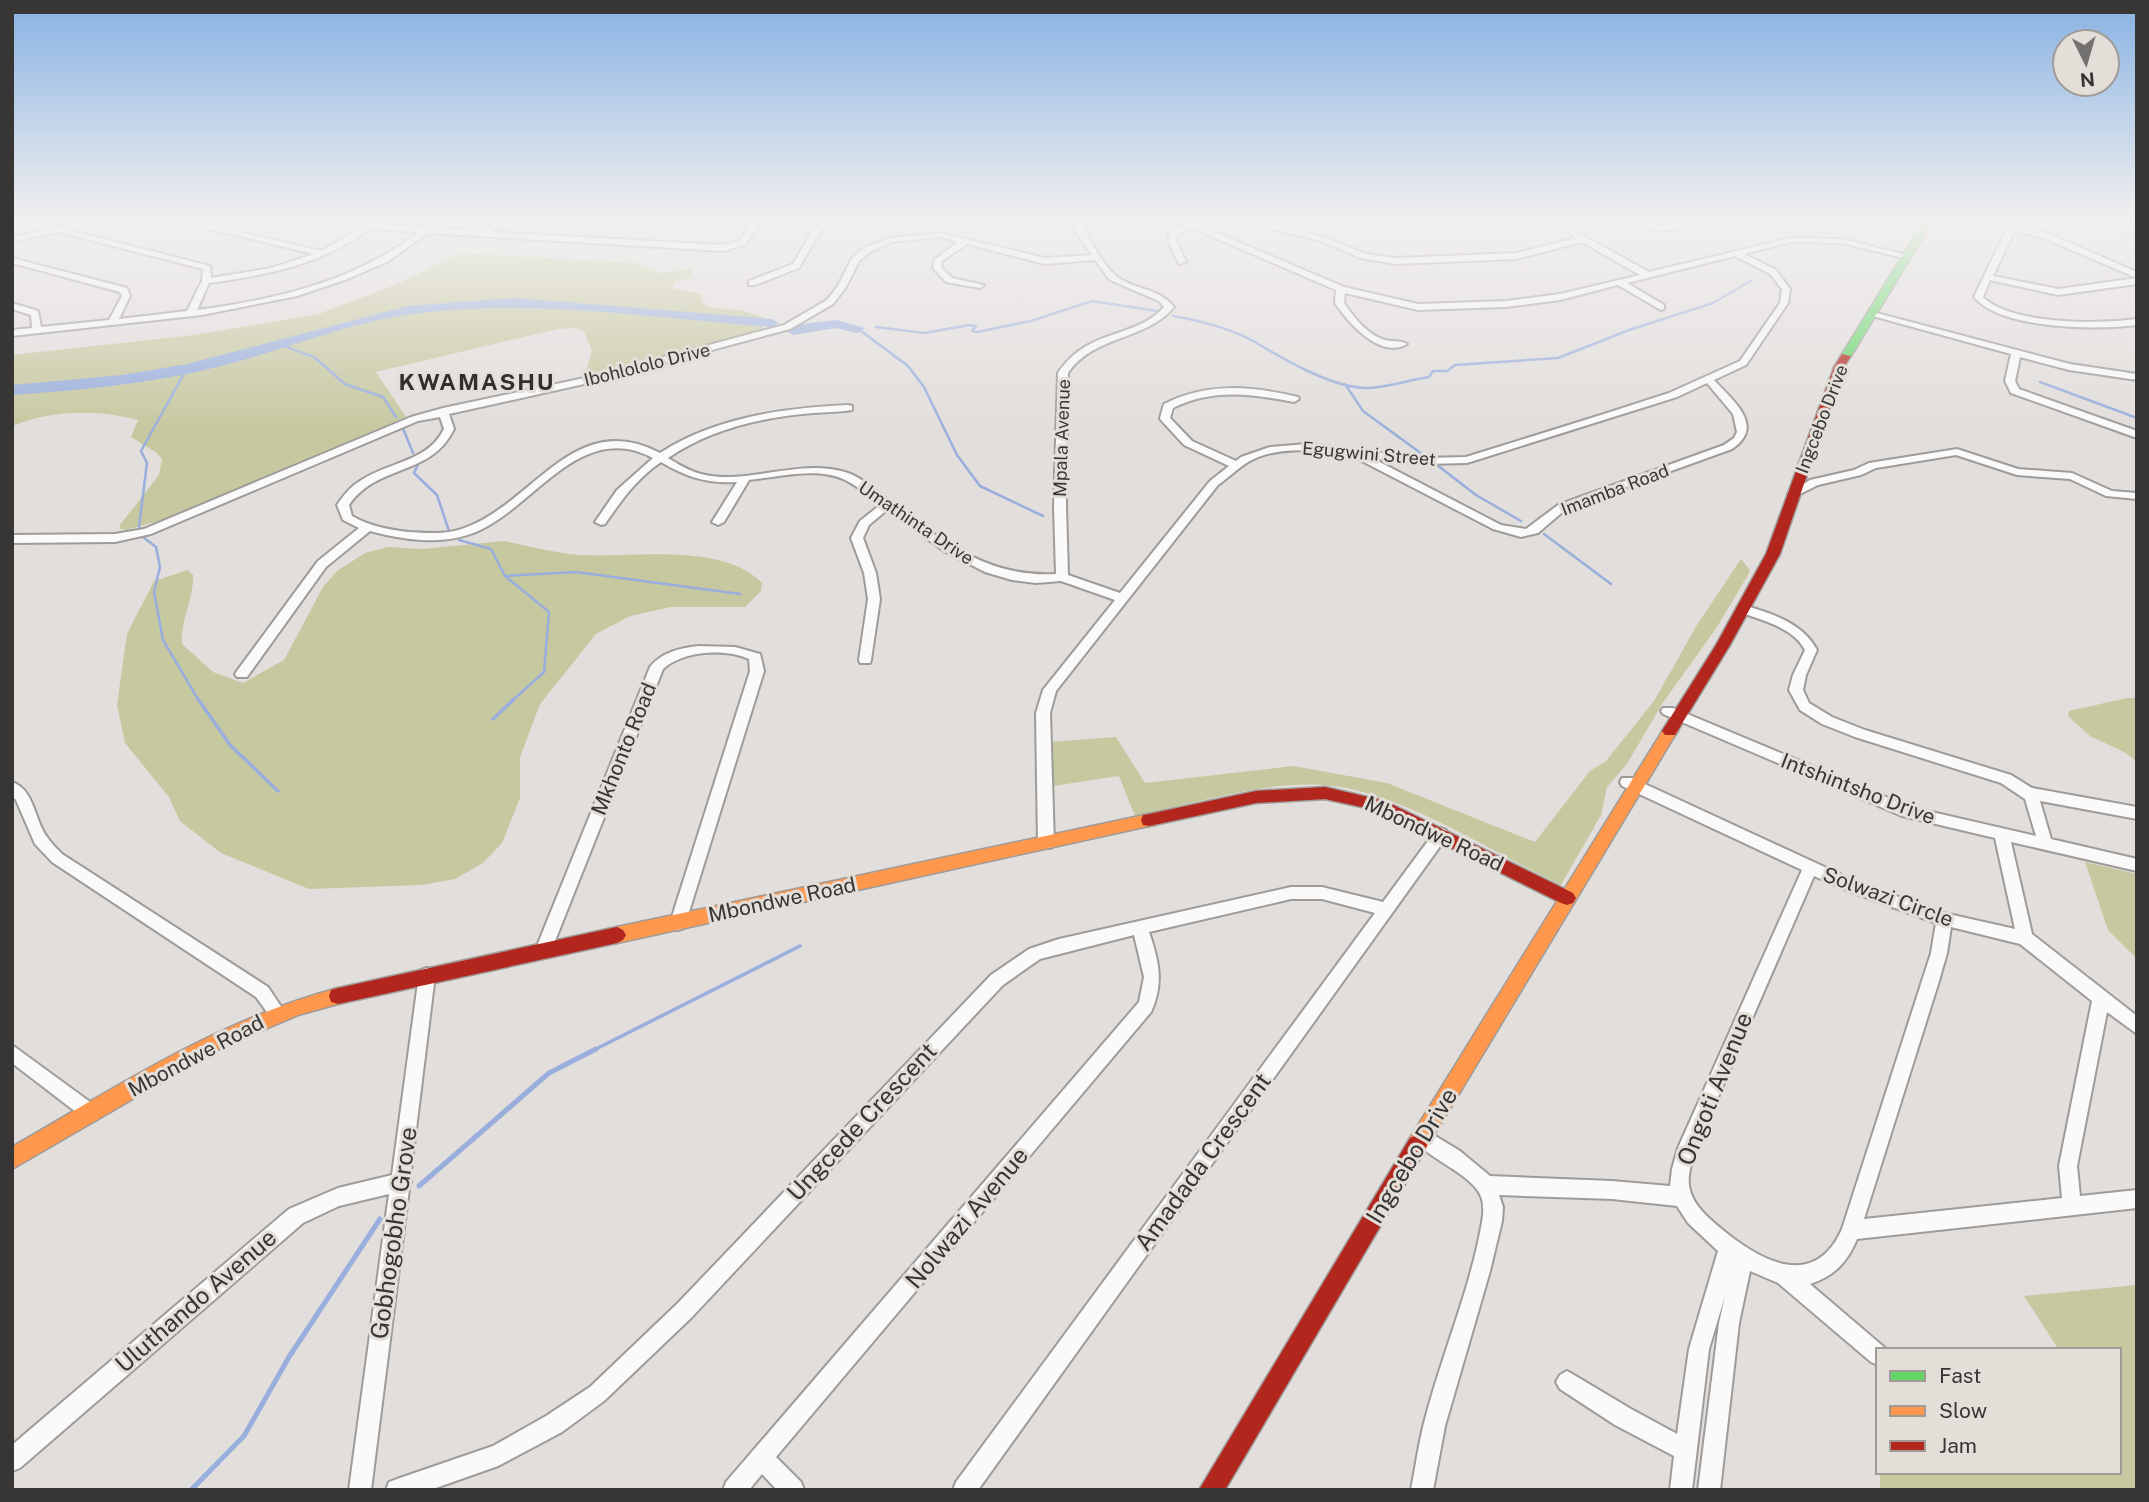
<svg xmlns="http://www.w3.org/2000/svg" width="2149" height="1502" viewBox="0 0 2149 1502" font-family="'Public Sans',sans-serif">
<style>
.green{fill:#c6c8a0}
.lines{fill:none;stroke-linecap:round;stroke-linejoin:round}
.stream-far2{stroke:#99aedc;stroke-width:2.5}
.stream-far1{stroke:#99aedc;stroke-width:3.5}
.stream{stroke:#99aedc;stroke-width:5}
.river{fill:#99aedc;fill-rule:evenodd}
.street-casing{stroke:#9e9b99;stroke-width:4}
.fast-casing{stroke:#9e9b99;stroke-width:3}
.slow-casing{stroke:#9e9b99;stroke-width:3}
.jam-casing{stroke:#9e9b99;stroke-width:3}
.street{fill:#fafafa;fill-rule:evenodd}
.fast{fill:#63d668;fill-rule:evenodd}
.slow{fill:#ff974d;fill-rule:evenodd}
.jam{fill:#b3261e;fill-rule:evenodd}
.labels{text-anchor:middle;stroke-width:6;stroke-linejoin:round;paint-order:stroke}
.far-street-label{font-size:18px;fill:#383634;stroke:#e4ded9}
.street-label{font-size:21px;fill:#383634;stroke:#e4ded9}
.far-district-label{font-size:23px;font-weight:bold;letter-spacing:2px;fill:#332e2b;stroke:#e4ded9}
.near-street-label{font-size:24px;fill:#383634;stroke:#e4ded9}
</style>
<rect width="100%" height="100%" fill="#e1dedc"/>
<path class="green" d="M462 253 636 263 661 273 690 269 692 277 675 282 672 288 701 294 703 303 709 307 744 311 763 317V327L758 332 585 375 592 351 584 331 576 328 558 329 376 372 406 417 162 520 126 530 120 529V525L159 475 162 459 157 453 131 437 138 420C98 409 51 410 12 426V355L194 335 319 314 400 283Z
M505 541C529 546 555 553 580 555 633 558 722 542 762 583L761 591 745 607H671L630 616 596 634 540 704 520 757V798L502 843 483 863 455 879 421 885 309 889 221 853 180 821 169 797 125 743 117 705 127 634 154 581 188 570 193 575C194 599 180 620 182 644L213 672 243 683 284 660 323 587 337 571 365 553 388 547 422 549Z
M1741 559 1750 570 1748 575 1717 627 1662 704 1627 764 1607 787 1601 815 1561 885C1491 852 1399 790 1323 785 1264 781 1193 804 1135 816L1119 776 1053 786 1051 742 1116 737 1145 783 1293 766 1387 783 1535 842 1590 771 1606 761 1654 701 1697 625Z
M2127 698H2137V762L2126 753 2090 736 2068 716 2069 711Z
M2085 862 2137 874V959L2108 930Z
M2137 1285V1490H1880V1472H2119V1350H2059L2024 1296Z"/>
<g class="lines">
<path class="stream-far2" d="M1323 219 1407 226 1411 229 1436 227
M2093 219 2137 239
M1173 316C1199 320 1232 329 1255 342 1283 359 1331 387 1365 388 1385 388 1409 380 1429 377L1433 371H1447L1455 365 1558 358 1629 330 1713 303 1752 280
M876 327 924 333 970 325 976 326 972 331 977 332 1031 321 1092 301 1157 311
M857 328 908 366 924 387 957 455 980 486 1043 516
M281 345 314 357 345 384 383 397 396 417
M2040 382 2137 418
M1345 384 1363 411 1422 454
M402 426 413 453
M419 462 414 473 437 495 449 531
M1437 465 1476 495 1521 521
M139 527 147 463 141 451 186 370
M1544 534 1611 584
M143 537 156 547 160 567 154 592 163 640 199 701
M459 540 491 549 505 576 549 612 544 672 512 701
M505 576 576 572 740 594"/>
<path class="stream-far1" d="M198 699 230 745 278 791
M493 719 514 699
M592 1051 800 946"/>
<path class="stream" d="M419 1186 549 1073 596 1049
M191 1490 244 1436 289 1357 380 1219"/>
<path class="river" d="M515 298 772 319 779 323 772 327C653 318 531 298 412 314 346 323 282 351 217 367 150 384 81 390 12 395V385L122 375 187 364 408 306Z
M836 320 865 328 857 333 836 328 793 335 785 330 793 325Z"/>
<defs>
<path id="street" d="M94 219H110L68 230 210 266 211 278 271 268 314 254 168 219H184L321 251 361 228 325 219 424 228 435 219H444L434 228 482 231 497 219H506L492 232 723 245 739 241 755 219H763L745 245 723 251 428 233 387 262 345 280 297 296 202 315 12 336V330L32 328 31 315 12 309V303L38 311 41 327 109 320 122 296 120 292 12 263V258L127 288 130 296 119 319 187 311 202 281 203 269 59 232 12 242V237ZM369 229 419 232C356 281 274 300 197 310L209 283C266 275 322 265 369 229Z
M827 219H837L820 232 799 268 755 285H749V281L793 264 814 228Z
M1073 219H1081C1086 235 1103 265 1116 276 1133 290 1158 287 1174 307 1146 341 1093 335 1068 373L1066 507 1068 575 1120 593 1210 481 1229 466 1184 445 1161 420 1160 418 1164 404C1208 382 1251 386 1298 397L1299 399 1294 402C1252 394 1213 388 1173 408L1170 418 1192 441 1236 461 1241 457 1270 447 1307 444 1422 458 1466 457 1604 414 1669 393 1740 361 1780 303 1782 289 1770 274 1735 256 1627 283 1664 305V309L1661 310 1618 285 1560 300 1506 307 1418 310 1345 293 1344 303C1355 318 1366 334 1385 340 1393 342 1400 340 1407 344 1380 360 1348 322 1335 303L1336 290 1192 228 1177 235 1176 240 1186 262 1179 264 1168 240 1170 232 1185 225 1173 219H1185L1191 222 1197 219H1208L1198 225 1344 287 1418 304 1506 301 1560 294 1640 275 1582 242 1516 259 1395 264 1361 258 1321 241 1234 219H1250L1324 237 1366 254 1395 258 1516 253 1576 238 1555 219H1564L1577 232 1649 272 1791 238 1842 239 1911 256 1907 259 1842 243 1791 242 1744 254 1776 270 1790 289 1788 303 1746 365 1714 380C1733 401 1766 426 1732 449L1566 509 1538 533 1521 537 1493 529 1358 459 1357 456C1323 452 1281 443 1248 462 1238 468 1228 478 1218 485L1056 691 1050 713 1054 844 1051 848H1041L1038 844 1036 713 1043 690 1115 600 1061 581 1036 583 1012 580 985 572 944 551 887 510 869 525 863 538 876 573 880 599 871 660 870 663H860L859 660 868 599 864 573 851 538 860 521 880 505C868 496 857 485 843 479 816 467 778 477 749 480L724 522 718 525 712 522 737 482C708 484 686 477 661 462 636 479 621 501 605 524L601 525 595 522 617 490 653 458C580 419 535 507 476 532 442 546 404 540 370 531L326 567 247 677H237L235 674 237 671 318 561 359 528 343 520 337 505C344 495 350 487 360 481 389 461 427 463 444 429L440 417 418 421 151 534 115 542 12 543V535L115 534 144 529 411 417 443 408 589 377 784 325 827 300 838 286 852 258 864 248 890 238 940 233 1045 258 1092 255 1079 237ZM940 237 958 242 934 260 933 268 946 282 980 288 984 285 952 278 941 267 942 261 967 244 1045 264 1095 260 1110 280 1159 301 1164 307C1134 340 1089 327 1058 373L1054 507 1056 574C987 578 941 540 889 501 875 491 862 477 845 472 797 458 747 486 701 474 689 471 678 464 668 458 710 429 763 417 813 413 826 412 839 412 852 410V406L848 405C784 408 715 417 660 453 575 408 535 501 467 527 448 535 429 533 409 532 390 530 369 526 352 516L349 505C378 463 431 477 454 429L449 414 593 382 790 329 833 304 846 287 859 261 870 252 892 242ZM1707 383 1733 414 1737 432 1734 438 1724 445 1558 505 1526 529 1501 525 1372 458 1422 464 1467 463 1677 397Z
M1627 219H1640L1661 226 1707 219H1728L1660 231Z
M1979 219H1993L2010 224 2012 219H2020L2017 226 2049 234 2137 272V278L2043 238 2015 230 1993 276 2058 289 2137 278V284L2058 295 1990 280 1983 297C2011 325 2099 324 2137 319V325C2097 330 2002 330 1974 297L2007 228Z
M2036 219H2051L2071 226 2067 228Z
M1869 311 2070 364 2137 374V380L2069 370 2020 357 2015 381 2019 389 2137 431V438L2011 393 2005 381 2011 354 1869 315Z
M1957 449 2018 469 2072 473 2112 491 2137 493V499L2106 496 2070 479 2017 475 1956 455 1876 468 1861 475 1818 485 1794 497 1788 494 1810 480 1854 470 1869 463Z
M1743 605C1771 613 1803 623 1817 650L1806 675 1803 690 1809 703 1832 717 1865 730 2011 775 2032 788 2137 807V819L2040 801 2051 839 2137 859V871L2011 842 2032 934 2137 1016V1034L2107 1012 2077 1166 2080 1196 2137 1190V1208L1857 1239C1847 1263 1834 1276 1810 1284L1885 1348 1886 1350H1878V1365L1871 1362 1778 1283 1750 1271 1739 1323 1720 1490H1698L1719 1323 1725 1296 1709 1349 1692 1490H1670L1674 1456 1615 1425 1560 1389 1556 1382 1560 1375 1567 1371 1574 1375 1631 1409 1677 1434 1689 1349 1718 1251 1688 1223 1677 1206 1612 1199 1499 1195 1503 1207 1502 1221 1490 1271 1445 1426 1433 1490H1411C1415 1469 1418 1448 1423 1427 1440 1358 1470 1292 1482 1222 1484 1212 1484 1199 1478 1191 1465 1171 1420 1154 1413 1137L1416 1131 1422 1128 1460 1151 1490 1176 1612 1181 1670 1186 1672 1169 1678 1148 1802 870 1622 786 1620 782 1622 778H1632L1859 883 1944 913 2015 929 1995 838 1902 816 1663 714 1661 711 1663 708H1673L1910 807 2036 836 2025 799 2001 783 1855 737 1822 724 1800 710 1789 690 1793 675 1805 650C1793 627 1761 620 1739 612L1737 609 1739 606ZM1814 876 1849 891 1936 923 1931 953 1922 981 1842 1229C1815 1290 1762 1262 1724 1231 1712 1221 1694 1207 1690 1190 1686 1177 1692 1161 1696 1148ZM1951 927 2020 944 2092 1001 2059 1166 2062 1198 1864 1219 1939 981 1947 953Z
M699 646 735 647 760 654 764 671 684 928 678 930 672 928 670 923 750 671 749 659C724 648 683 651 663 669L551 951 549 956 543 958 537 956 535 951 650 667C662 652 680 648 699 646Z
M12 782C35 790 34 820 47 837 51 843 57 849 62 854L268 987 286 1014 284 1019 278 1021 272 1019 256 997 52 862 35 844 16 800 12 796Z
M1441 828 1446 830 1448 834 1446 838 978 1490H953L956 1482 1375 913 1322 899H1291L1149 932C1159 961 1164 984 1151 1012L776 1457 801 1482 804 1490H777L762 1474 749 1490H723L726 1482 1139 1002 1144 977 1134 935 1040 959 1003 985 692 1317 604 1401 562 1432 498 1466 430 1490H386L389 1482 397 1479 493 1446 546 1416 590 1387 678 1303 991 975 1029 949 1059 939 1291 887H1322L1383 902 1436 830Z
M427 968 433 970 435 975 410 1178 411 1182 409 1189 371 1490H349L389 1194 339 1206 303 1223 20 1468 12 1471V1445L289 1209 338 1188 392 1175 419 975 421 970Z
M12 1045 97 1107 100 1113 97 1119 91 1122 85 1119 12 1063Z"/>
<path id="fast" d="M1925 219H1934L1851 356 1842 358 1841 356Z"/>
<path id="slow" d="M1670 725 1675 727 1678 731 1675 735 1424 1152 1417 1155 1410 1152 1407 1145 1410 1138 1665 727Z
M1149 814 1155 815 1157 820 1155 825 1149 826 617 943 611 940 608 935 611 930 617 927Z
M338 988 345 990 347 996 345 1002 298 1015 219 1049 12 1169V1147C118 1086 219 1020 338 988Z"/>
<path id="jam" d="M1842 354 1851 356 1844 367 1780 554 1730 645 1675 735H1665L1662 731 1716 645 1766 554 1834 367Z
M1325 787 1385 801 1573 893 1576 898 1573 903 1567 905 1561 903 1375 810 1325 799 1256 803 1149 826 1143 825 1141 820 1143 815 1149 814 1256 791Z
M617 927 623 930 626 935 623 940 617 943 338 1004 331 1002 329 996 331 990 338 988Z
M1417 1135 1424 1138 1427 1145 1424 1152 1225 1490H1199L1410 1138Z"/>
</defs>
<use href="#street" class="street-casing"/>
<use href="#fast" class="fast-casing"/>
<use href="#slow" class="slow-casing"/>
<use href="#jam" class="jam-casing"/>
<use href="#street" class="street"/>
<use href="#fast" class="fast"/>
<use href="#slow" class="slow"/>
<use href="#jam" class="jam"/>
</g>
<linearGradient id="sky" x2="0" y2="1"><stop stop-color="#88b2e3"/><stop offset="0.51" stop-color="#f2f0ef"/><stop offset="1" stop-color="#f2f0ef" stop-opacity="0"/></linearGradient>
<rect width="2149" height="430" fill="url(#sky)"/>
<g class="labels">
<g class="far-street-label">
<text transform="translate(647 365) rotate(-14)" y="6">Ibohlololo Drive</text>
<text transform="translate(1822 419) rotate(-69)" y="6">Ingcebo Drive</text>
<text transform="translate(1062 438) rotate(-88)" y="6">Mpala Avenue</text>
<text transform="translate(1369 454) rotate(5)" y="6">Egugwini Street</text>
<text transform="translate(1615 490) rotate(-21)" y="6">Imamba Road</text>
<text transform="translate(916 523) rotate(34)" y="6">Umathinta Drive</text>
</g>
<g class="street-label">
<text transform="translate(624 749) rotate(-68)" y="7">Mkhonto Road</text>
<text transform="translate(1858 789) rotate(21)" y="7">Intshintsho Drive</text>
<text transform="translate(1434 834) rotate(25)" y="7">Mbondwe Road</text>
<text transform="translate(1888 897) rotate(20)" y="7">Solwazi Circle</text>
<text transform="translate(782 900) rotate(-12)" y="7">Mbondwe Road</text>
<text transform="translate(196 1056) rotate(-28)" y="7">Mbondwe Road</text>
</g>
<g class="far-district-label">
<text x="477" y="390">KWAMASHU</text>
</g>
<g class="near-street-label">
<text transform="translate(1715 1089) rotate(-68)" y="8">Ongoti Avenue</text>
<text transform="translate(862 1122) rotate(-47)" y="8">Ungcede Crescent</text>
<text transform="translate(1412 1156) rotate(-59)" y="8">Ingcebo Drive</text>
<text transform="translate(1203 1162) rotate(-54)" y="8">Amadada Crescent</text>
<text transform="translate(967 1218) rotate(-50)" y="8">Nolwazi Avenue</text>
<text transform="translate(394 1233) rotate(-82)" y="8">Gobhogobho Grove</text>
<text transform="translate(196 1301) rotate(-41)" y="8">Uluthando Avenue</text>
</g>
</g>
<rect width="2149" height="1502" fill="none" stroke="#383634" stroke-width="28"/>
<rect x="1876" y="1348" width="245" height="126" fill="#e4ded9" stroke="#9f9b97" stroke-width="2"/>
<rect x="1890" y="1371" width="35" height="10" fill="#63d668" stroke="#9f9b97" stroke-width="2"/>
<text x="1939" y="1383" font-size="21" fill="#383634">Fast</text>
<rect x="1890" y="1406" width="35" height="10" fill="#ff974d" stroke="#9f9b97" stroke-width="2"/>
<text x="1939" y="1418" font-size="21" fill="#383634">Slow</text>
<rect x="1890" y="1441" width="35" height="10" fill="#b3261e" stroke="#9f9b97" stroke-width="2"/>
<text x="1939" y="1453" font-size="21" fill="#383634">Jam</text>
<g transform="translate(2086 63) rotate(175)"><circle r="33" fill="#e4ded9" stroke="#9f9b97" stroke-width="2"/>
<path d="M0-5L12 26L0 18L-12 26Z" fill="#73716f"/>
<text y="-10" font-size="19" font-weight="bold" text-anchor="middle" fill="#383634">N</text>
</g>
</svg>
